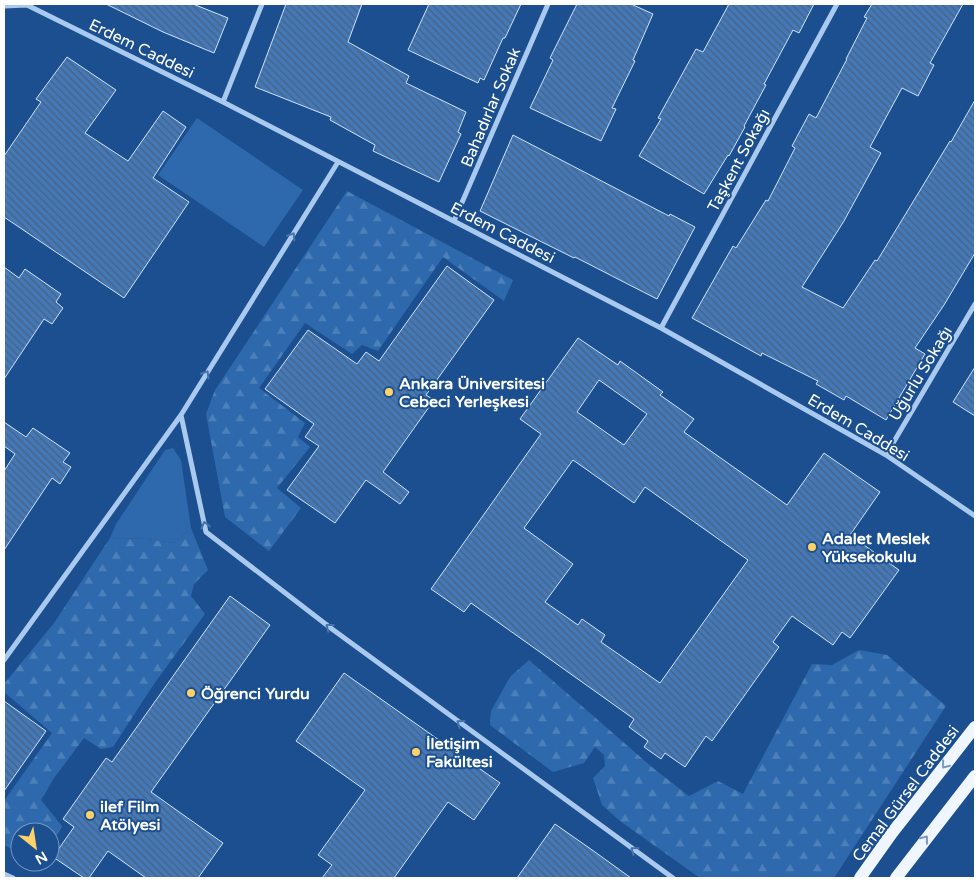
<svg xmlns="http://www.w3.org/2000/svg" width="979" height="882" viewBox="0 0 979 882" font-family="'Varela Round',sans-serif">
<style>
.grass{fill:#2e69ad}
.forest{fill:url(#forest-firs)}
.building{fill:url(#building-back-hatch);stroke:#cfe3fa;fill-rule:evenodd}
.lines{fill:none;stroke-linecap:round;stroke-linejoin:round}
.street{stroke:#a9c9ee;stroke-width:5}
.primary{stroke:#f0f6ff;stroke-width:12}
.oneway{stroke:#4674ac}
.oneway2{stroke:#7b9ac1}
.poi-dot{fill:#ffd166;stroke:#1b4f8f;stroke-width:2}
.labels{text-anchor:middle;stroke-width:4;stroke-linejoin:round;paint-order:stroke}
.street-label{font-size:16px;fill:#fff;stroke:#1b4f8f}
.poi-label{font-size:16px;font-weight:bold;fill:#fff;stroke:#1b4f8f;text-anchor:start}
</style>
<defs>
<pattern id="forest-firs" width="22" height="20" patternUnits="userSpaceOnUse" patternTransform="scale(1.25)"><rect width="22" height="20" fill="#2e69ad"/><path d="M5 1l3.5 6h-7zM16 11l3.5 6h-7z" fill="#4d80b9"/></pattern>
<pattern id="building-back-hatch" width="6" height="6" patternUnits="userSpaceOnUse" patternTransform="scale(1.25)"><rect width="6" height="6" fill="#4478b7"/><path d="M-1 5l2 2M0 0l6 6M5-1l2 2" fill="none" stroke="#486282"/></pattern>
</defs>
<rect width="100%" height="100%" fill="#1b4f8f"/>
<path class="grass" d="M197 118 303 190 264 247 158 175Z
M173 448 181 460 191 528 174 543 147 539 110 538 116 524 165 450Z"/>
<path class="forest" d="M347 191 513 280 504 301 443 257 378 351 362 345 352 354 305 323 259 388 305 423 298 437 310 447 277 488 301 508 269 551 225 517 206 414 215 390Z
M191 528 208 570 194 584 191 596 205 614 154 684 113 747 101 749 84 738 54 778 41 800 62 826 50 847V832H20V853L4 845V801L52 733 4 692V684L54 623 110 538 147 539 174 543Z
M859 650 887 655 946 706 834 878H700L620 821 602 805 593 778 605 766 604 755 595 747 584 763 553 772 490 725 491 711 510 677 529 660 653 768 689 796 718 781 743 794 812 664 832 665Z"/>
<path class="building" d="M106 4H193L228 18 214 53 163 32Z
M286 4H362L348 42 409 76 406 83 466 112 458 132 461 134 439 182 373 151 375 145 330 120 331 117 255 87Z
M429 4H521L505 38H503L484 80 480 78 478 83 408 50Z
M577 4H631L653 14 633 60 635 61 612 108 616 109 601 141 530 108 553 60 550 58Z
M729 4H814L799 33 793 30 764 84 766 85 744 126 745 127 729 156 728 155 704 194 639 156 661 119 658 118 696 49 703 52Z
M872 4H963L930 63 934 65 918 96 902 88 870 147 881 153 844 221 802 287 843 308 875 260 877 261 950 141 951 142 975 100V253L944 305 915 348 925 354 886 420 846 396 844 400 816 384 818 381 762 353 761 356 692 318 733 246 736 248 766 200 768 201 795 148 792 146 809 114 816 118 847 59H846L867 18 864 17Z
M67 57 116 90 85 133 128 161 163 111 186 127 153 178 189 202 124 298 4 217V156L41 102 36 99Z
M513 135 669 216 670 214 695 227 657 299 575 257 574 258 480 211Z
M447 266 494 300 426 395 434 400 383 472 409 492 400 504 366 480 335 523 287 490 319 446 305 437 314 424 265 389 308 330 357 364 366 352 379 361Z
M4 267 19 278 25 269 61 294 56 302 63 308 52 324 44 319 4 379Z
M578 338 618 365 620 361 663 392 660 395 694 419 684 432 787 505 824 453 880 492 850 535 899 570 850 638 842 632 833 645 792 616 773 642 779 647 712 741 706 736 685 767 665 753 661 759 644 747 648 741 629 727 634 719 471 603 464 612 431 589 541 434 520 419ZM599 380 647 414 624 445 577 412ZM573 460 634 503 645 487 748 560 660 683 601 642 605 635 582 619 578 625 545 602 573 564 524 528Z
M975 367V416L953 402Z
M4 422 26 437 33 428 70 453 63 462 71 467 60 484 52 478 4 550V471L15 454 4 446Z
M230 596 270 625 151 792 223 843 198 878H146L108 851 89 878H84L53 857 74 827 63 819 106 758 112 762Z
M344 673 500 783 474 820 448 802 394 878H322L332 865 318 855 365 790 296 741Z
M4 701 46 731 4 791Z
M555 824 595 852 631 878H517Z"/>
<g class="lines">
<path class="street" d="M4 6 27 5 223 102 661 328 886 455 975 516
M223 102 262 4
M454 221 548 4
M661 328 837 4
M181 415 206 532 332 629 673 878
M886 455 975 304
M4 660 181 415 338 162
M4 874 13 878"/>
<path class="primary" d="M860 878 892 833 975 727
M896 878 975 776"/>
</g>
<defs><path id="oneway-chevron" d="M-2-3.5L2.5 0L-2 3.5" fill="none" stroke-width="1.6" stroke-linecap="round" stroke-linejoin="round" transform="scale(1.25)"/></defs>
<g class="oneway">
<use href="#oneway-chevron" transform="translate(292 236) rotate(-58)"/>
<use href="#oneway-chevron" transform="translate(206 374) rotate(-58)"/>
<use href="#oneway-chevron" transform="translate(205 525) rotate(-105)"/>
<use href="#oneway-chevron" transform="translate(329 627) rotate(-143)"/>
<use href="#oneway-chevron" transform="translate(460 723) rotate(-144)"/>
<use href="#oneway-chevron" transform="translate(634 850) rotate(-144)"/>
</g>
<g class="oneway2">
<use href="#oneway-chevron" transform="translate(945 765) rotate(128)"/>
<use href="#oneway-chevron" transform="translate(925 839) rotate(-52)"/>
</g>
<g class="poi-dot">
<circle cx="389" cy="392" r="5"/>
<circle cx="812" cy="547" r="5"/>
<circle cx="191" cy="693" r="5"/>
<circle cx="416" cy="752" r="5"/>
<circle cx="90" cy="815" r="5"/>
</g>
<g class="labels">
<g class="street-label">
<text transform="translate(142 48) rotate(26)" y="6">Erdem Caddesi</text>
<text transform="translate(490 107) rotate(-67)" y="6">Bahadırlar Sokak</text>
<text transform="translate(738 160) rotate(-62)" y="6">Taşkent Sokağı</text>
<text transform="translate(503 232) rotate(27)" y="6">Erdem Caddesi</text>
<text transform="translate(920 373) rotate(-59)" y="6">Uğurlu Sokağı</text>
<text transform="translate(859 427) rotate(31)" y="6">Erdem Caddesi</text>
<text transform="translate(905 793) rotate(-53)" y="6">Cemal Gürsel Caddesi</text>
</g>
<g class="poi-label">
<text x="399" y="389">Ankara Üniversitesi<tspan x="399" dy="18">Cebeci Yerleşkesi</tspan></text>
<text x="822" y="544">Adalet Meslek<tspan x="822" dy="18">Yüksekokulu</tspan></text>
<text x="201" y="699">Öğrenci Yurdu</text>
<text x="426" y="749">İletişim<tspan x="426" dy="18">Fakültesi</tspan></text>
<text x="100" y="812">ilef Film<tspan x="100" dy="18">Atölyesi</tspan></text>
</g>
</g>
<rect width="979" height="882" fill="none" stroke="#ffffff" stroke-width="10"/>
<g transform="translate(35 847) rotate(150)"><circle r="24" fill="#1b4f8f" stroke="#7695bc"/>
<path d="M0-4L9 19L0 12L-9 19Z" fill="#ffd166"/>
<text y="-8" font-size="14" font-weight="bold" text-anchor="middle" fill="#ffffff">N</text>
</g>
</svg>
